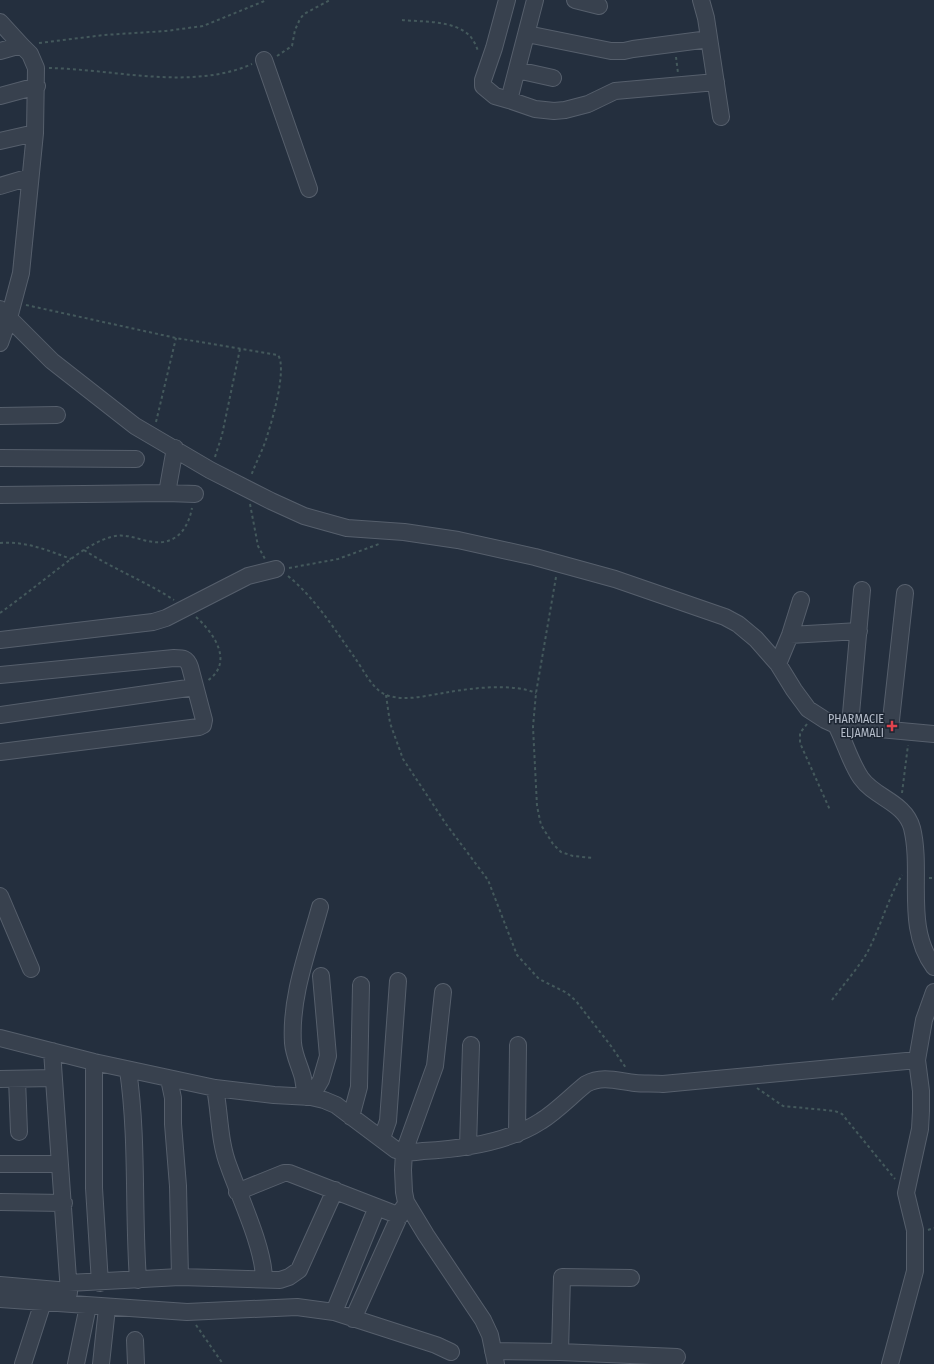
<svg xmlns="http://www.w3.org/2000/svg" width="934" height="1364" viewBox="0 0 934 1364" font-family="'Fira Sans Condensed',sans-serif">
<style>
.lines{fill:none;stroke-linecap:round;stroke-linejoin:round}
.minor-casing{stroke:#565f6c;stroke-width:18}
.path{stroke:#44595c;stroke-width:2;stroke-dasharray:3 3;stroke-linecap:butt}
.minor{stroke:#38414e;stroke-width:16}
.health-dot{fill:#e0444e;stroke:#1d2633;stroke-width:1.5}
.labels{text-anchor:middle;stroke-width:3;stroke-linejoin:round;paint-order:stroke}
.poi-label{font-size:12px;fill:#b4bcc9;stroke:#1d2633;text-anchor:end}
</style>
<rect width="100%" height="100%" fill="#242f3e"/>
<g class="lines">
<defs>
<path id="minor" d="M507 0 494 48 483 80V86L495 96 509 100
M535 0 509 100 535 109 554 111 565 110 588 104 615 91 716 82
M575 0 599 6
M701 0 706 18 721 117
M0 22 21 45
M527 34 611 51H624L633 49 709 39
M0 51 21 45 30 54 36 68 35 133 21 273 9 318 0 343
M264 60 309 189
M517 70 553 78
M0 96 37 86
M0 141 35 133
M0 186 30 177
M0 309 52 361 135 426 210 470 271 501 304 516 347 528 404 532 458 540 535 557 615 579 725 617 738 624 756 639 778 664 794 690 808 709 825 720 836 725 934 734
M0 416 57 415
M175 448 167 493 195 494
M0 458 136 459
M0 495 167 493
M790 635 859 631
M0 640 153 622 166 618 248 576 276 569
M778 664 790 635 801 600
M0 675 174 658C183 658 187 658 190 667L204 720 203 725 199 727 0 752
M0 715 195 687
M836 725C845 742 850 762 861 778 875 798 905 802 912 828 923 873 904 927 934 967
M850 725 862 590
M890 729 905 593
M0 896 31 969
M443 992 435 1066 404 1152 403 1170 404 1192 406 1202 426 1235 483 1320 490 1335 496 1364
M0 1038 94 1062 215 1088 274 1095 311 1097 324 1100 336 1105 396 1150C405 1154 414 1152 423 1151 461 1149 509 1142 541 1121 557 1111 571 1096 586 1084 602 1075 618 1081 635 1083 644 1084 653 1083 663 1084L917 1060
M52 1051 69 1293
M94 1062V1188L100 1283
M128 1070C138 1139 133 1210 138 1280
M0 1079 53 1078
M17 1079 19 1132
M169 1079 173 1098V1124L178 1186 180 1277
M215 1088C220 1114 219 1142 229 1167 240 1198 263 1246 264 1278
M306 1097C305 1091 304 1084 303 1078 300 1066 294 1056 293 1043 290 997 308 951 320 907
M311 1097 321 1080 328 1056 321 976
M351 1117 359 1087 361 985
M517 1134 518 1045
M382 1138 388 1121 398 981
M468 1147 471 1045
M0 1164H60
M237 1192 284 1173H289L400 1216
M0 1202 64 1203
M68 1283 180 1277 280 1280 289 1277 299 1270 335 1190
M0 1285 69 1291
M0 1299 187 1312 297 1307 334 1312 436 1345 451 1352
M334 1312 377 1207
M353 1319 403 1208
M135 1340 136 1364
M493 1351 560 1352 677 1357
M560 1352 562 1277 631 1278
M23 1364 43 1302
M76 1364 88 1306
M101 1364 107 1308
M890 1364 915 1271V1230L906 1193 920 1129 921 1111V1091L917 1060 924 1020 934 992"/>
</defs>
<use href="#minor" class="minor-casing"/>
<path class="path" d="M402 20C422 22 453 20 469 35 473 39 476 45 478 51
M39 43 104 35 166 31 203 26 267 0
M277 56 292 46 295 30 300 19 304 14 330 0
M676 57 678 73
M49 68C114 69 191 91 252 64
M26 305 176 338 278 355C287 368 273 418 268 433 264 448 256 462 251 476
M156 422 176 338
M215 457 222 435 240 349
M250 504 258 546 265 559
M0 543C26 541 47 550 71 559
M84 550C113 569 145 581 174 600
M289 568 338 559 379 544
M288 576C315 598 335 630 355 658 363 669 372 689 386 695 406 702 429 695 449 692 473 688 513 683 536 693
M556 577 536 693 533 727 537 806 541 825 553 844 561 852 573 856 593 858
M0 613C18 600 36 586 54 572 71 559 90 543 111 537 134 530 153 552 176 537 186 530 190 518 192 508
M196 617C215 634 234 663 207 681
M386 695 390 723 403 759 446 824 488 880 517 955 539 979 567 993 576 1001 611 1046 626 1068
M807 724 800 733V743L830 810
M902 793 908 745
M929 878H934
M832 1000C843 985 860 966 868 951 881 926 888 898 902 875
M757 1088 783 1106 835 1111 842 1114 895 1179
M928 1230 934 1228
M196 1325 223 1364"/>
<use href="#minor" class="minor"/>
</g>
<path class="health-dot" d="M890 720h4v4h4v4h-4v4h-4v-4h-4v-4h4z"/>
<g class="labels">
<g class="poi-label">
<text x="884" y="723">PHARMACIE<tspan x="884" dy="14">ELJAMALI</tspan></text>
</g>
</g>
</svg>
